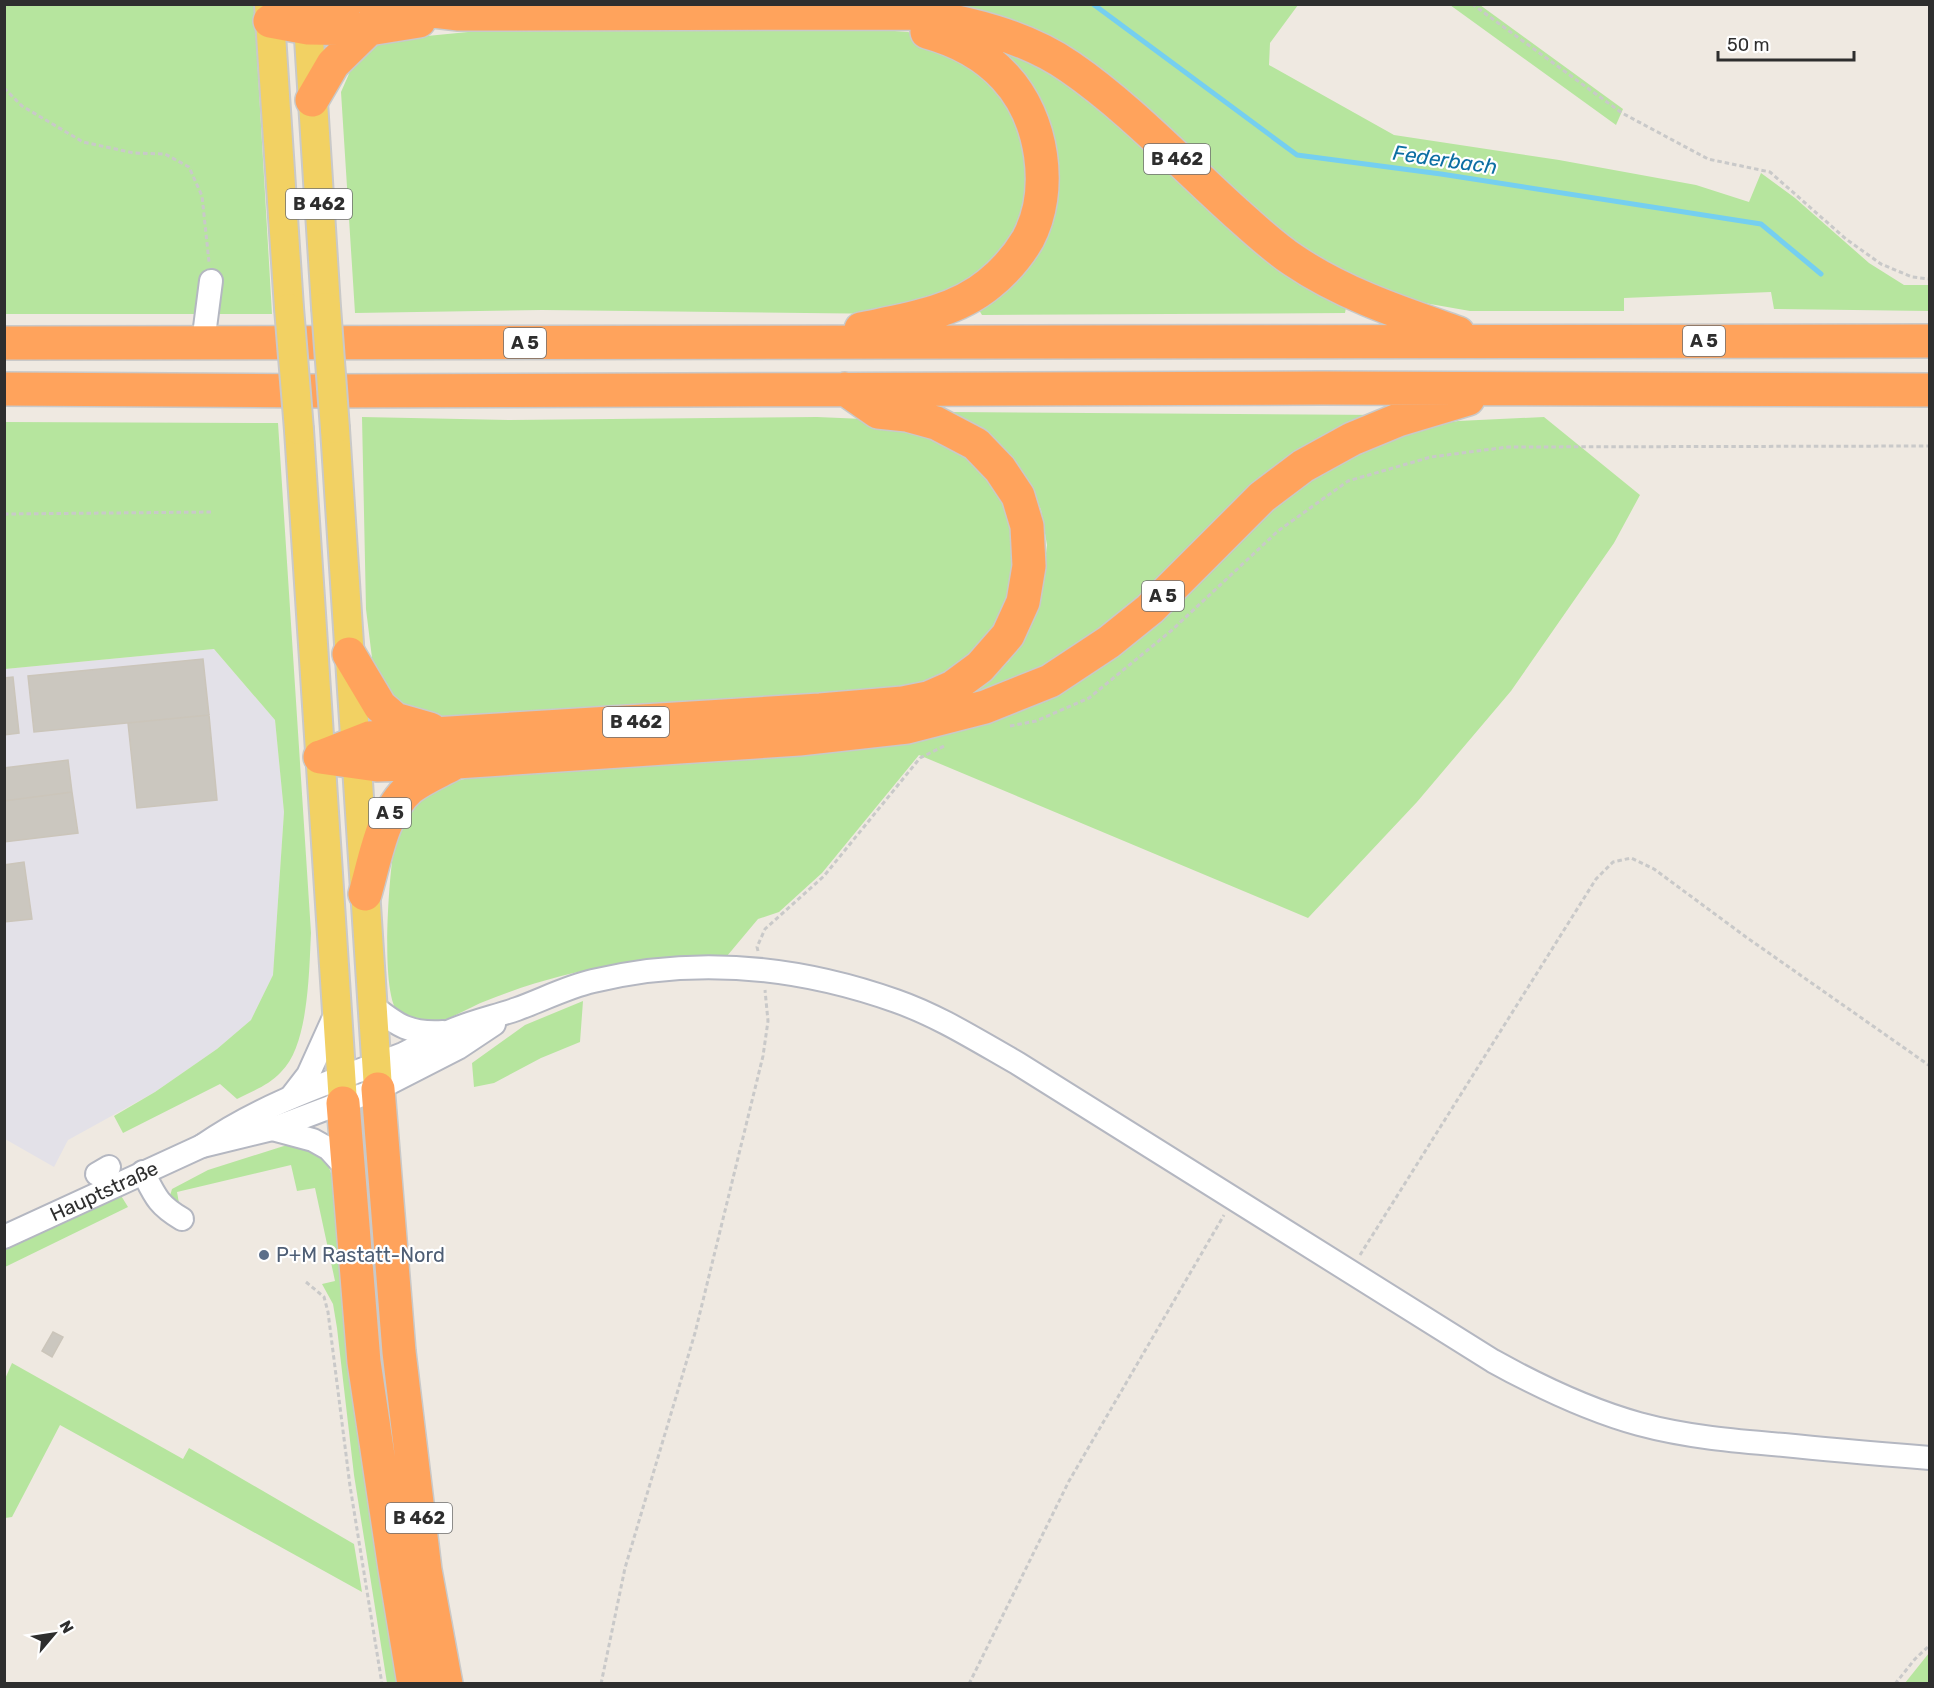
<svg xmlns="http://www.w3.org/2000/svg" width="1934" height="1688" viewBox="0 0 1934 1688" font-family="Rubik,sans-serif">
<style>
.industrial{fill:#e3e1e8}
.green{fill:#b6e59e}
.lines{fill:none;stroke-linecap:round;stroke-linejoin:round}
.stream{stroke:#75cff0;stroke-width:5}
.building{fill:#cbc7bf;stroke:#cbc5ba;stroke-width:1.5}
.minor-casing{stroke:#b4b7c1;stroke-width:26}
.major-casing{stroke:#c9c9c9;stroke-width:32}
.highway-casing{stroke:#c9c9c9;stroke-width:36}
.path{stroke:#c9c9c9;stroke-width:3;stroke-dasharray:4.5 3;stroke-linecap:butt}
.minor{stroke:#fff;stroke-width:22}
.major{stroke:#f2d163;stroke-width:28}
.highway{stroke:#ffa35c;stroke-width:33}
.major-bridge-casing{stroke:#c9c9c9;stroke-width:32;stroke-linecap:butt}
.major-bridge{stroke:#f2d163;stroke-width:28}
.service-dot{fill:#5c6f8a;stroke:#fff;stroke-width:2}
.labels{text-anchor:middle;stroke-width:4.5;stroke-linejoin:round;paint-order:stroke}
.shield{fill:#fff;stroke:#6d6d6d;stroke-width:1.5}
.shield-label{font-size:18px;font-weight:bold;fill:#2e2e2e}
.street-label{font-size:20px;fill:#2e2e2e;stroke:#fff}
.service-label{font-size:20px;fill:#4e5e75;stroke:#fff;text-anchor:start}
.water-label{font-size:21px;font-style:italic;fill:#0d6fa3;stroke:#fff}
</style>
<rect width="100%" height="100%" fill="#efe9e1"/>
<path class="industrial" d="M214 649 275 720 284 812 273 975 251 1020 217 1049 155 1092 68 1140 54 1167 5 1139V669Z"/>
<path class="green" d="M4 5H254L272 314H5Z
M931 5H1298L1270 43 1269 65 1394 135 1559 160 1696 185 1749 202 1761 173 1795 198 1869 263 1904 285H1929V311L1774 309 1771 292 1624 298V311H1470L1396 298 1352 281 1284 238 1113 86Z
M1450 5H1480L1623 109 1616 125Z
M842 27 908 32 961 50 1000 83 1028 134 1030 193 1012 242 981 278 894 314 542 310 355 313 341 92 352 67 369 45 386 40 468 32Z
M971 37 1050 65 1347 302 1345 313 982 315 976 305 1053 165Z
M950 412 1383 415 1052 668 967 697 1009 661 1031 622 1042 587 1047 545 1041 510 1031 486Z
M362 417 509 420 817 417 887 420 974 454 1017 518 1019 575 986 652 932 686 435 720 409 714 379 684 372 658 366 609Z
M1544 417 1640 495 1614 543 1511 691 1417 802 1308 918 919 755 822 873 779 912 758 919 727 956C642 956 561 970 483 1002 470 1007 441 1025 428 1024 421 1023 410 1019 402 1016 379 1006 389 886 392 862 394 846 398 827 407 814 422 792 447 783 472 777L988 717 1278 497 1393 432 1458 421Z
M5 422 278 423 311 933C309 971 309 1045 281 1072 269 1085 253 1091 237 1099L220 1084 123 1133 114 1116 155 1092 217 1049 251 1020 273 975 284 812 275 720 214 649 5 669Z
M583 1001 580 1042 541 1058 494 1083 474 1087 472 1063 525 1025Z
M287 1145C324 1145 330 1163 337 1196L403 1683H387L354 1475 337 1328 333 1304 322 1284 335 1281 315 1188 297 1191 291 1165 177 1192 179 1203 169 1199 172 1189 208 1170Z
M120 1194 128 1207 5 1267V1248Z
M12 1363 183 1459 189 1448 354 1544 362 1592 60 1425 12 1517 5 1518V1379Z
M1929 1653V1683H1905Z"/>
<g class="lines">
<path class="stream" d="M1093 4 1297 155 1441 174 1761 224 1821 274"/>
</g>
<path class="building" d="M203 659 209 715 34 732 28 676Z
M13 677 19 733 4 735V678Z
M209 715 217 800 137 808 128 723Z
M68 760 72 792 4 801V768Z
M72 792 78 833 4 842V801Z
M24 862 32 919 4 922V865Z
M53 1332 63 1337 52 1357 42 1351Z"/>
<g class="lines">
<defs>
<g id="minor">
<path d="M203 343 211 281"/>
<path d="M373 1006C398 1026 410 1034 443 1032"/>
<path d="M291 1097 308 1075 336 1013"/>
<path d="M272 1129 313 1140 329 1149 349 1171"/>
<path d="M202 1146C263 1103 334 1081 403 1054 418 1047 432 1038 448 1032 470 1022 494 1017 517 1009 542 1000 567 987 593 981 696 956 797 966 896 1001 939 1016 978 1041 1017 1063L1493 1361C1540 1387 1588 1410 1639 1424 1687 1437 1735 1441 1784 1445 1832 1450 1881 1454 1930 1458"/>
<path d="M143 1172C155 1196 158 1205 182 1219"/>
<path d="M97 1174 109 1167"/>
<path id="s1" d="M4 1237 202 1146 272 1129 378 1089 458 1048 494 1024"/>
</g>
<path id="major" d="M269 4 289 308
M307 7 326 307
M335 429 378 1089
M299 430 343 1103"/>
<path id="highway" d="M374 4 459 14 913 13C967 23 1024 35 1070 67 1127 106 1182 164 1234 211 1253 228 1272 246 1293 260 1343 294 1401 313 1458 333
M295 14 345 4
M270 21 308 28 369 29 419 21
M312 100 333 64 369 29
M861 329C904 320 954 313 989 284 1004 272 1018 256 1028 239 1054 190 1043 118 1005 77 984 54 956 40 927 32
M4 343 1930 341
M4 389 317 391 1321 388 1930 390
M349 654 380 706 395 719 430 729
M323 756 369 738 820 710 903 703 928 698 953 687 980 667 1008 635 1023 602 1029 566 1027 526 1018 496 1000 469 976 444 936 423 907 415 878 412 845 389
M320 757 377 765 456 762 799 739 907 727 985 707 1050 681 1109 642 1150 609 1262 497 1303 466 1352 439 1398 420 1468 399
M365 894C375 860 382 812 410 788 422 779 438 772 451 765
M378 1089 399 1352 425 1570 446 1684
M343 1103 364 1362 395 1569 414 1684"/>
</defs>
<use href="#minor" class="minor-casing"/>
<use href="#major" class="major-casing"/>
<use href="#highway" class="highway-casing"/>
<path class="path" d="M1472 4 1622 113 1708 159 1770 172 1846 239 1881 264 1912 277 1930 279
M4 88 22 106 83 142 134 153 165 154 189 167 202 196 209 262
M4 514 212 512
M1010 726 1036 721 1089 698 1172 630 1278 531 1348 481 1431 457 1508 447 1930 446
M758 951 757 947 765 929 824 876 920 758 946 745
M1360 1255 1596 879 1613 862 1631 858 1654 869 1746 937 1930 1066
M306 1282 324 1297 328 1312 350 1486 382 1684
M601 1684 625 1568 695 1333 763 1056 768 1021 765 990
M969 1684 1069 1481 1224 1215
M1895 1684 1915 1659 1930 1645"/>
<use href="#minor" class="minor"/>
<use href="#major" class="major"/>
<use href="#highway" class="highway"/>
<defs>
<path id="major-bridge" d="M326 307 335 429
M289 308 299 430"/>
</defs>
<use href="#major-bridge" class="major-bridge-casing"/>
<use href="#major-bridge" class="major-bridge"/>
</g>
<circle class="service-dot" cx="264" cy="1255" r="6"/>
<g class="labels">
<g class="shield">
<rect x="1144" y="144" width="66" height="30" rx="4.5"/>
<rect x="286" y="189" width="66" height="30" rx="4.5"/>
<rect x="1683" y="326" width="42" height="30" rx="4.5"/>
<rect x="504" y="328" width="42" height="30" rx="4.5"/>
<rect x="1142" y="581" width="42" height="30" rx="4.5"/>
<rect x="603" y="707" width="66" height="30" rx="4.5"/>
<rect x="369" y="798" width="42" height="30" rx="4.5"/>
<rect x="386" y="1503" width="66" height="30" rx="4.5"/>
</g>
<g class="shield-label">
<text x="1177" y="165">B 462</text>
<text x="319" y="210">B 462</text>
<text x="1704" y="347">A 5</text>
<text x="525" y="349">A 5</text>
<text x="1163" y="602">A 5</text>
<text x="636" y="728">B 462</text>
<text x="390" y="819">A 5</text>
<text x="419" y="1524">B 462</text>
</g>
<g class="street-label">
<text dy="7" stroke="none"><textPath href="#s1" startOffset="110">Hauptstraße</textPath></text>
</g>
<g class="service-label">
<text x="276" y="1262">P+M Rastatt-Nord</text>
</g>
<g class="water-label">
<text transform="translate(1445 160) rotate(8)" y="7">Federbach</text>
</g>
</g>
<rect width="1934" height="1688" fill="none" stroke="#2e2e2e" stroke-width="12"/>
<g transform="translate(54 1634) rotate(61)" stroke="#ffffff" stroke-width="4.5" paint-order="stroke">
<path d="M0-4.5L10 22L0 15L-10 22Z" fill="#2e2e2e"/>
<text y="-9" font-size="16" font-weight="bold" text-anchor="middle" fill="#2e2e2e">N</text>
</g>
<path d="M1718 51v9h136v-9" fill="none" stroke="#2e2e2e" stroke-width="3"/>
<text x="1727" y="51" font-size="18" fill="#2e2e2e" stroke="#ffffff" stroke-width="4.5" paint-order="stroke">50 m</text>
</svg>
